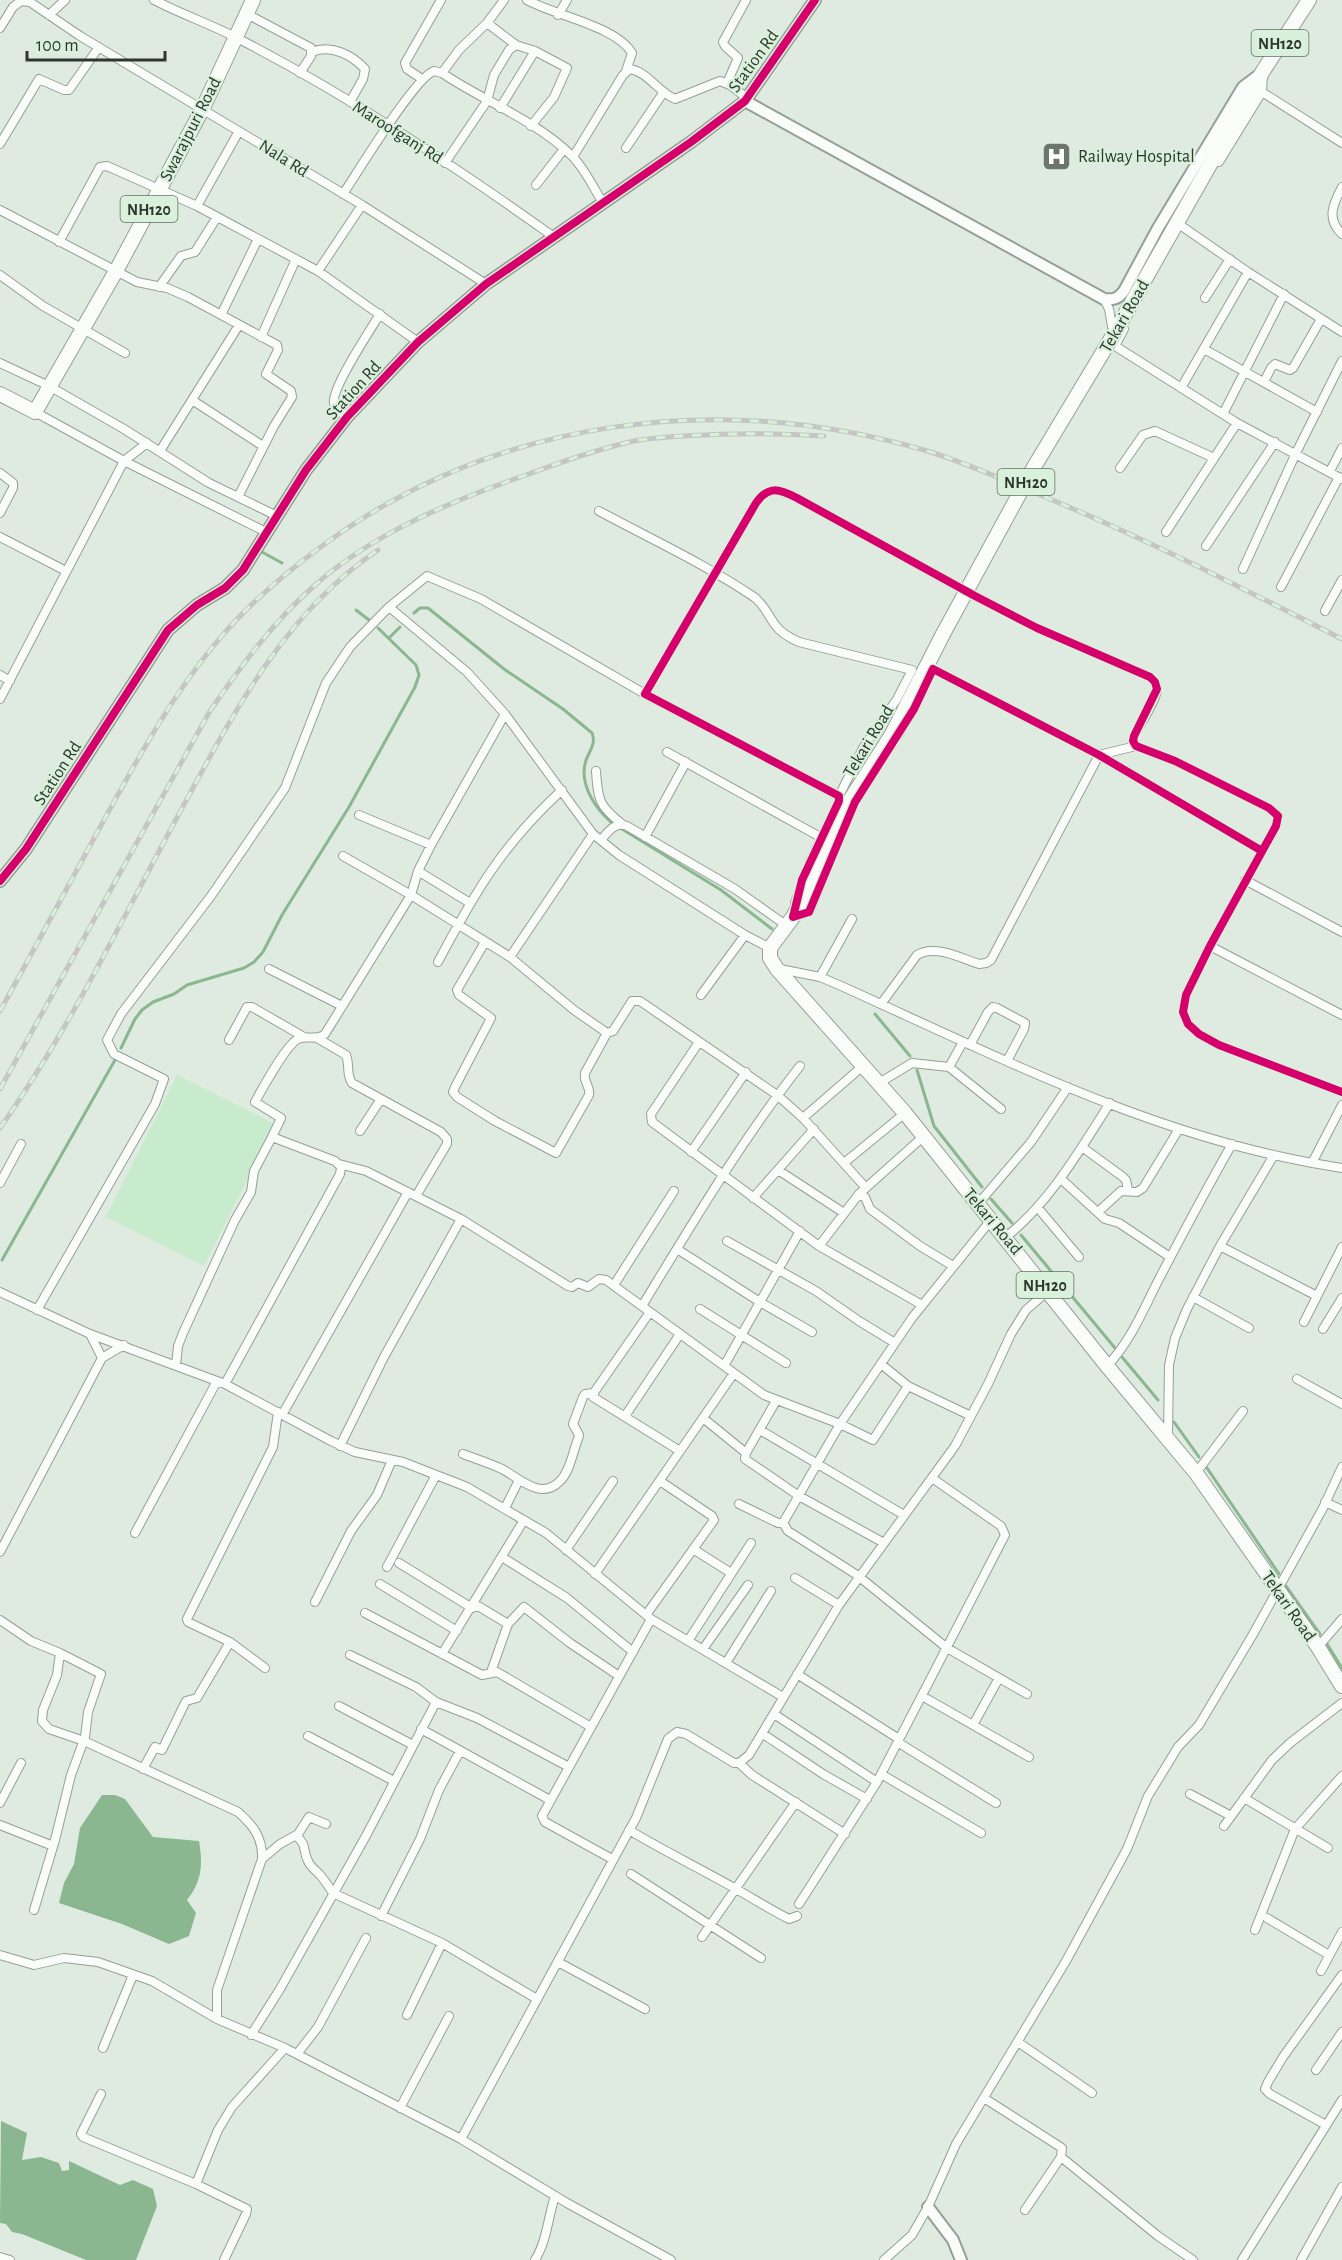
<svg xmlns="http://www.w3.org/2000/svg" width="1342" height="2260" viewBox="0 0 1342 2260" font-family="'Alegreya Sans',sans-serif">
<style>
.green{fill:#c9ebcd}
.water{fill:#8ab690}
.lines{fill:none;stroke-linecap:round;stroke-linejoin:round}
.stream{stroke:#8ab690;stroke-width:3}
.street-casing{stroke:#959f96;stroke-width:10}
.secondary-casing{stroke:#959f96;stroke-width:14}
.highway-casing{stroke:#959f96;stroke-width:16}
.street{stroke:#fafcfa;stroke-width:8}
.secondary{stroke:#fafcfa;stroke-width:10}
.highway{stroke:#fafcfa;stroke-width:14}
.rail-casing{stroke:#c3c6c3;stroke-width:5}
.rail{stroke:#d9f1db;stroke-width:3;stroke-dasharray:9;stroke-linecap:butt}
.highway-bridge-casing{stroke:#959f96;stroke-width:16;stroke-linecap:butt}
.highway-bridge{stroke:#fafcfa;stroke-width:14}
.cycleway-casing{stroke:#d9f1db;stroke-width:11}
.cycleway{stroke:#d6006c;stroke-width:8}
.labels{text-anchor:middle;stroke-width:4.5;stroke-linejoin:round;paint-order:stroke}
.shield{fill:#d9f1db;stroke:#616f63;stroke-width:1.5}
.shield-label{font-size:16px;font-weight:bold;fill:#2e372f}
.street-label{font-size:18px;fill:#2e372f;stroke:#d9f1db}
.poi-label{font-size:18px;fill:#2e372f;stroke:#d9f1db;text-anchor:start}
</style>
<rect width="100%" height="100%" fill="#dfebe0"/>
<path class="green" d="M177 1075 275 1124 204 1266 106 1217Z"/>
<path class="water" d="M102 1795H115L125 1799 153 1837 199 1841C203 1865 202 1881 187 1900L196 1913 189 1936 169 1944 122 1924 59 1903 64 1883 74 1864 80 1828Z
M1 2121 27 2133 22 2160 41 2157 59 2163 62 2171 69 2170V2161L120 2185 133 2180 153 2189 157 2206 136 2260H86L22 2234 12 2232 6 2224 0 2223Z"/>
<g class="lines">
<path class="stream" d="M262 552 282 563
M356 610 369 620
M414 613 420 608H428L504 669 563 709 592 733C597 745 587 753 585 764 580 786 596 809 611 822
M389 638 400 627
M622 829 721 890 772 929
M875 1014 910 1056
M121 1048 135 1019 142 1010 153 1002 174 994 187 985 244 968 254 962 263 952 282 915 349 807 415 687 419 675 416 665 378 628
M917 1070 934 1126 982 1187
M991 1199 1012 1223
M1021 1235 1115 1348
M2 1260 115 1060
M1122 1357 1158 1400
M1174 1422 1199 1457
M1207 1468 1279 1574
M1286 1586 1320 1634
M1327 1644 1342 1668"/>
<defs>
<path id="street" d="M154 0C181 14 210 24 237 38 348 95 453 165 554 237
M527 0C556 16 616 26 632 53L626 71
M247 14 311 48V56L300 73
M49 15 65 0
M558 15 567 0
M487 23 516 45
M0 28 13 7 21 1 30 2 80 36 362 205 486 284
M312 52C331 44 352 55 365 69L363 79 350 102
M442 73 459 50 487 23 504 0
M422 79 407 69 405 63 441 0
M727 83 738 58 725 46 723 42 746 0
M1262 92 1342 143
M500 108 535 51
M0 144 39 79 64 90H69L99 47
M626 148 663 93
M573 157 623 75 630 69C648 72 658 92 675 99L720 81 730 85 747 98
M1219 162 1262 92 1263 75
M445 163 487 101 494 75 509 50 516 45 535 51 567 68 554 97 531 126
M536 185 564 149
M1342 187C1333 204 1326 219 1342 234
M343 194C358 172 415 77 434 71L442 73C483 101 536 120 572 156 585 169 593 187 603 203
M197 206 239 131
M0 210 137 282 167 288 188 297 277 345 278 350 266 374 291 391 292 397 274 426 238 497
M1180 225 1248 272 1342 332
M59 242 100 167 107 166 197 206 318 271 418 342
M318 271 362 205
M0 275 43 306 125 353
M159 287 181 256 195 252 217 217
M1205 298 1230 259
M1104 299 1109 309 1113 332
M221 315 258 239
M261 337 296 259
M1115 344V346L1237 423 1342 479
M1115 346 1124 329
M1204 349 1317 412
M0 363 49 386 124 429 209 483 277 516
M1264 382 1271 368 1275 364 1290 370 1293 368 1321 319
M1181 388 1248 272
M192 400 263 446
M1223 414 1284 294
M347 417C343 414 335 410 334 404 330 390 371 329 380 314
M147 443 124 461 266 532
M160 451 239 325
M1120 468 1143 435 1155 431 1214 458
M1330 471 1342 448
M0 473 13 483V488L0 513
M599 511C651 539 705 564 754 597 765 605 768 616 776 626 782 634 790 638 799 642L912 670 897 699 863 748 839 796
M1166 532 1237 423
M0 537 66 571
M1206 546 1275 442
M1243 569 1296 453 1342 361
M1281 587 1339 477
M389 607 467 672 505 714 593 834 619 855 745 935 770 948
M1325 611 1342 580
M0 675 10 681
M0 699 124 461 35 412
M899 734 933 669 1099 755 1262 851
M667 752 822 838
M596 771C598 800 599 806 622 824
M359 815 431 845
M645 837 686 762
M601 840C608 832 615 821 627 826L735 889 787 926
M343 856 411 895 510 957 574 1010 607 1033 613 1031 632 1001H640L777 1095 803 1118 866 1188
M418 871 470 903
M1245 880 1342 932
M795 903 810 862 839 801V796L645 694 756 503C769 485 779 489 797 498L975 596 1037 628 1150 677C1154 681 1157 685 1157 690 1156 702 1139 725 1134 736L1133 741 1136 746 1175 761 1269 808 1278 816 1276 826 1210 946 1186 995 1183 1012 1188 1024 1199 1034 1219 1045 1342 1092
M794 917 809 912 834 852
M485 942 457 990 459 995 491 1018 455 1087 453 1092 457 1097 495 1121 556 1153 589 1095C591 1087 583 1082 585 1073L607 1033
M1210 946 1342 1015
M510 957 593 834
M438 962C475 892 503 844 562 790
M269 969 342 1006
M780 969 820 977 839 985C1001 1058 1164 1142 1342 1168
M820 977 852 919
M701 995 745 935
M881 1004 917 955C935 944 960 958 979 964L986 963 991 960 1099 755 1136 746
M317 1038 346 1055C350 1065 346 1075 352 1083L441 1132 447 1139V1144L416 1196
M229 1040 247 1007H252L304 1037
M699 1042 651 1114 652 1122 819 1246 922 1305
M970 1045 988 1012 993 1007 997 1008 1025 1023 1024 1029 1007 1061
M949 1067 1001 1109
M879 1083 912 1063 949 1067 963 1042
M803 1118 864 1065
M360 1131 381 1099
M272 1137 281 1118 255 1102C262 1089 287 1044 298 1039 307 1035 317 1041 325 1034L411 895 418 871 431 845 505 714
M1082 1147 1123 1177 1126 1180 1128 1190
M691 1152 746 1072
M844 1163 905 1113
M1312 1163 1342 1105
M339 1164 366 1171 461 1219 568 1286 572 1287 578 1283 588 1287 599 1279 606 1280 764 1395 840 1424 873 1440 908 1386
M778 1170 844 1213
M1061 1179 1105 1219 1119 1223 1170 1257
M0 1183 21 1144
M859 1194 865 1197 870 1209 920 1246 953 1266
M753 1198 814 1129
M978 1204 1031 1142 1068 1087
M1038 1208 1079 1257
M1098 1212 1121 1191 1137 1192 1143 1188 1179 1129
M1006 1237C1051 1201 1079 1151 1110 1103
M727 1241 816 1291 859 1321 895 1343
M819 1246 859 1194 924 1136
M1220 1246 1317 1296
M677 1249 760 1302 812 1332
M614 1285 674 1191
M0 1292 90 1334 102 1358
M1193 1297 1249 1328
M642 1306C692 1224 741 1141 800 1066
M700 1309 786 1363
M37 1310 155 1104 164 1079 114 1054 107 1040 121 1014 211 896 285 788 326 683 350 647 389 607 427 576 481 599 645 694
M650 1312 595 1391 593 1397 680 1451
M1304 1322 1342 1247
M1323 1329 1342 1298
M90 1334 225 1384 331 1441 355 1452 403 1462 467 1487 546 1533 651 1619 783 1697
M881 1364 908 1386 971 1416
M176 1365 178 1346 183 1333 235 1220 251 1192 254 1171 272 1137 335 1161 341 1167 340 1174 225 1384
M724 1366 800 1231
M1107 1366C1131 1341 1144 1308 1159 1279 1183 1233 1207 1188 1232 1144
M1297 1379 1342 1404
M776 1401 746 1453 745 1459 799 1496 884 1543
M282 1415 408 1192
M625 1416 680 1334
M703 1418 746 1453
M760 1430 904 1515
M1168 1436 1169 1365 1175 1338 1187 1309 1220 1246 1274 1155
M340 1446 384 1357 461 1219
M463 1454C476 1459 489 1463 502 1469 519 1478 541 1501 560 1481 570 1472 573 1451 578 1439L579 1435 573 1424 583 1397 585 1394 594 1393
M1196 1473 1243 1411
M1325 1502 1342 1510
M739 1504 778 1523H783L840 1424 912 1318 991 1220
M505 1508 519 1480
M783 1523 788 1531 857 1575 947 1648 1027 1694
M135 1533 217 1381
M693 1549 731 1573
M566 1550 613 1481
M0 1552 102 1358 124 1345
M502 1557 567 1598 633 1652
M399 1563 472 1608 478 1606 508 1624
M387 1567 436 1475
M595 1574 734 1373
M795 1578 839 1605
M380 1584 457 1631
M315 1602 351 1531 377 1495 392 1460
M365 1613 482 1675 497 1672 591 1727
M646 1615 714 1520 712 1516 660 1481
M0 1620 31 1641 60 1653 57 1675 43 1710 42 1721 49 1729 84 1741 238 1812C253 1825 263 1838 262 1859L217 1990V2019L285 2048 461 2139 567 2203 671 2260
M688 1641 751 1543
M1318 1647 1342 1619
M703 1649 748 1585
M442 1654 524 1520
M350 1655 416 1687 436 1702 477 1718 569 1767
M726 1663 771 1591
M265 1668 230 1642 188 1622 187 1619 273 1447 278 1412
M491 1672 508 1624 524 1607 570 1643 619 1676
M797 1674 899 1739V1743L996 1803
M922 1696 1029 1757
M339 1706 413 1745
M774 1714 877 1782
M973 1725 999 1678
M421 1729 550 1800
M763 1734 823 1774 867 1799
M308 1736 394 1781
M739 1763 752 1775 845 1834
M143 1769 155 1747 162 1750 186 1701 197 1698 230 1642
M881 1774 981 1833
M1190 1794 1231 1816
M1244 1798 1328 1848
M0 1803 21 1763
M0 1825 53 1846
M1224 1826 1272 1760 1290 1743 1342 1703
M629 1830C664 1851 701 1869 736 1889 754 1899 771 1910 789 1919L797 1916
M296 1836C308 1845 302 1850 308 1861 311 1868 317 1871 321 1876 325 1881 329 1887 333 1893L442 1943 537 1999
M262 1859 280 1844 298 1834 309 1817 326 1824
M612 1859 545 1822 542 1816 651 1619
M631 1874 761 1958
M799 1904 877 1782 1005 1535 1001 1526 932 1478
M34 1910 55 1840 71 1775 85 1737 88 1712 101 1674 60 1653
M381 1916 420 1839 439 1790 460 1751
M1267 1918 1329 1955
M1255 1930 1295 1829 1342 1776
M702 1937 796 1802
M0 1955 34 1965 64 1958 98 1962 152 1981 217 2019
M558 1962 645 2009
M1321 1971 1342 1932
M407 2015 442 1943
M251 2035 280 1989 367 1834 436 1702
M1018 2042 1092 2093
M103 2048 133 1975
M297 2054 318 2027 366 1938
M1316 2070 1342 2032
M101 2094 81 2134 83 2137 196 2184 247 2209 246 2214 224 2260
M984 2098 1062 2148 1061 2157 1025 2210
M400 2108 449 2016
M1326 2125 1270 2094 1265 2089 1268 2082 1283 2057 1342 1975
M461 2139 636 1818 668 1739 677 1732 686 1734 734 1763H739L749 1755 839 1605 955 1446 988 1384 1011 1334 1026 1310 1049 1290
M1061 2157 1158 2236 1193 2260
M196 2184 218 2130 232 2107 285 2048
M0 2257 10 2260
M535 2260C547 2241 548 2217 555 2196
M884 2260 912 2235 928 2207 956 2144 1066 1961 1127 1849 1148 1796 1178 1747 1199 1725 1252 1636 1323 1508 1342 1467
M1242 2260 1342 2100
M1301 2260 1342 2187"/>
<path id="secondary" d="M745 101 1104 299C1113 300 1118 299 1124 291L1158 228 1243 87 1259 75
M0 881 26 849 168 630 197 605 225 588 243 570 306 470 347 417 418 342 486 284 691 142 745 101 815 0
M928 2207 953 2240 961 2260"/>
<path id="highway" d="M1115 332 1263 71 1309 0
M0 394 35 412 116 271 203 108 253 0
M943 634 892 734 850 800 831 844 793 917 770 948V958L777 969 905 1113 1107 1366 1196 1473 1318 1647 1342 1686"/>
</defs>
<use href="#street" class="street-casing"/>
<use href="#secondary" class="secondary-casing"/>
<use href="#highway" class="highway-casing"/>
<use href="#street" class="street"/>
<use href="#secondary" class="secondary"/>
<use href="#highway" class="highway"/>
<defs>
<path id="rail" d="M0 1011C35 948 69 884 104 820 137 760 171 697 215 644 247 605 285 573 326 543 500 417 720 391 924 450 961 461 997 477 1033 492 1139 535 1240 587 1342 639
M0 1089 210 711C241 666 273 622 314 586 373 533 452 501 526 475 561 462 597 449 634 441 650 438 667 437 684 436 731 433 777 433 824 436
M0 1128C70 1029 122 919 180 812 232 716 284 613 378 550"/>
</defs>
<use href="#rail" class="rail-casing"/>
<use href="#rail" class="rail"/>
<defs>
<path id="highway-bridge" d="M943 634 1034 467 1115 332"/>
</defs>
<use href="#highway-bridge" class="highway-bridge-casing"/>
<use href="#highway-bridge" class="highway-bridge"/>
<defs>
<path id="cycleway" d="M1262 851 1099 755 933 669 914 709 855 802 809 912 793 917 802 880 839 801V796L645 694 756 503C769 485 779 489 797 498L975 596 1037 628 1150 677 1155 682 1157 689 1134 736 1133 741 1136 746 1175 761 1269 808 1278 816 1276 826 1210 946 1186 995 1183 1012 1188 1024 1199 1034 1219 1045 1342 1092
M0 881 26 849 168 630 197 605 225 588 243 570 306 470 347 417 418 342 486 284 691 142 745 101 815 0"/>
</defs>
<use href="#cycleway" class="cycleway-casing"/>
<use href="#cycleway" class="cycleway"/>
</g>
<defs>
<symbol id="hospital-square" viewBox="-11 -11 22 22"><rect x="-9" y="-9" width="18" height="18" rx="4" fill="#6c766d" stroke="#d9f1db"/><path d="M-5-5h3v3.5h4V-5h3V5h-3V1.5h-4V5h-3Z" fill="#fff"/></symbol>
</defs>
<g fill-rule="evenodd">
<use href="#hospital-square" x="1040" y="140" width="33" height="33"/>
</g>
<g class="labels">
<g class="shield">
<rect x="1251.5" y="30" width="57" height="26" rx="4.5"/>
<rect x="120.5" y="196" width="57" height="26" rx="4.5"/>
<rect x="997.5" y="469" width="57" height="26" rx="4.5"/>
<rect x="1016.5" y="1272" width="57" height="26" rx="4.5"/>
</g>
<g class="shield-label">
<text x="1280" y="49">NH120</text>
<text x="149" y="215">NH120</text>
<text x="1026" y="488">NH120</text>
<text x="1045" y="1291">NH120</text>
</g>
<g class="street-label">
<text transform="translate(753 61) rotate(-54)" y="6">Station Rd</text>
<text transform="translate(190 129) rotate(-63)" y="6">Swarajpuri Road</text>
<text transform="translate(398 132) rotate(32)" y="6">Maroofganj Rd</text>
<text transform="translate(284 158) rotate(32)" y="6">Nala Rd</text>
<text transform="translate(1124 316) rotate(-60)" y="6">Tekari Road</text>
<text transform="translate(353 390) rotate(-48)" y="6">Station Rd</text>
<text transform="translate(868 741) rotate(-59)" y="6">Tekari Road</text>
<text transform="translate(57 773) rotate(-57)" y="6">Station Rd</text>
<text transform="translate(993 1221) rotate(50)" y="6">Tekari Road</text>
<text transform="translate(1289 1606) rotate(55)" y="6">Tekari Road</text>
</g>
<g class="poi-label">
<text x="1078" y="162">Railway Hospital</text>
</g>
</g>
<path d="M27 51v9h138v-9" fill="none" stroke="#2e372f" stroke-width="3"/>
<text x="36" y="51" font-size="18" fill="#2e372f" stroke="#d9f1db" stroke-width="4.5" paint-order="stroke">100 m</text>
</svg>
